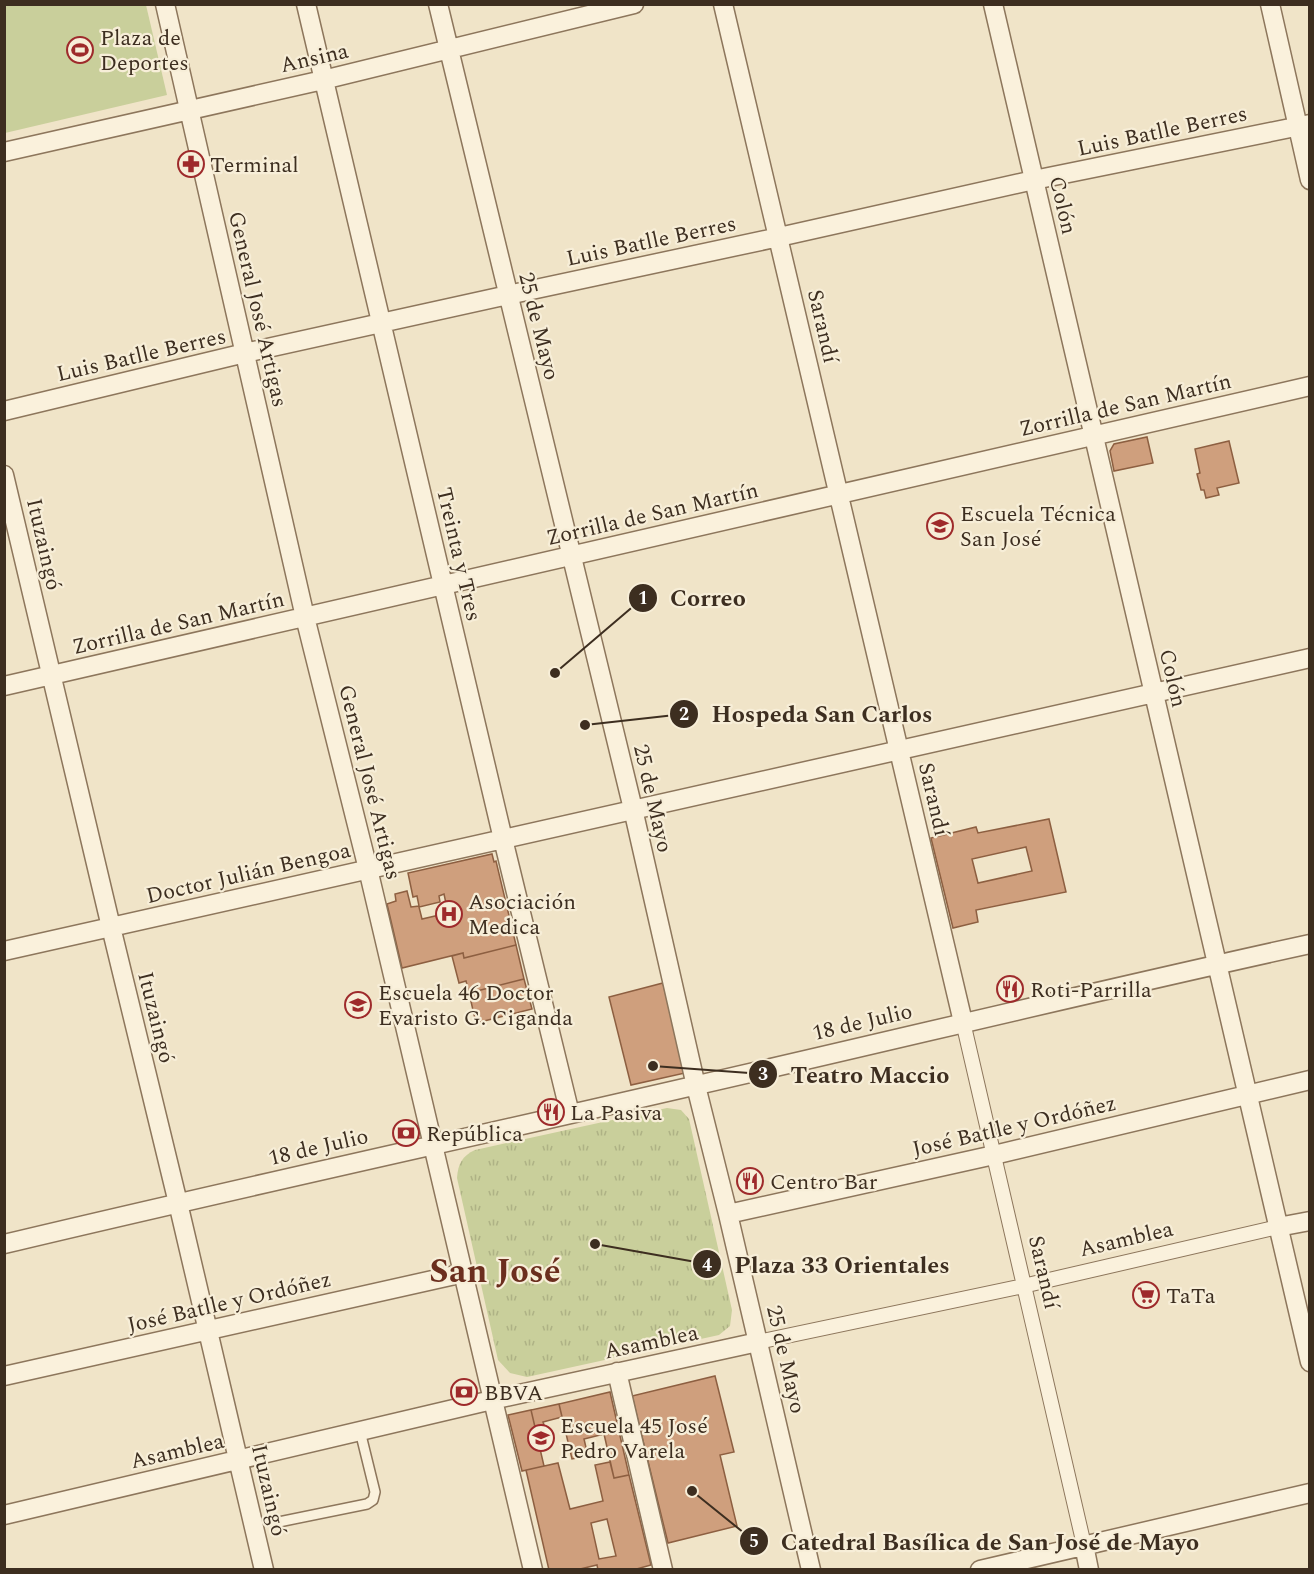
<svg xmlns="http://www.w3.org/2000/svg" width="1314" height="1574" viewBox="0 0 1314 1574" font-family="Spectral,serif">
<style>
.grass{fill:#c9cf9b}
.park{fill:url(#park-tufts)}
.building{fill:#cf9f7d;stroke:#8d5f41;stroke-width:1.5;fill-rule:evenodd}
.lines{fill:none;stroke-linecap:round;stroke-linejoin:round}
.service-casing{stroke:#8d765c;stroke-width:12}
.pedestrian-casing{stroke:#8d765c;stroke-width:16}
.minor-casing{stroke:#8d765c;stroke-width:21}
.service{stroke:#faf1dc;stroke-width:9}
.pedestrian{stroke:#faf1dc;stroke-width:14}
.minor{stroke:#faf1dc;stroke-width:18}
.labels{text-anchor:middle;stroke-width:4.5;stroke-linejoin:round;paint-order:stroke}
.poi-label{font-size:22px;fill:#3d2e20;stroke:#f7eed8;text-anchor:start}
.street-label{font-size:22px;fill:#3d2e20;stroke:#f7eed8}
.town-label{font-size:34px;font-weight:bold;fill:#6b2e1e;stroke:#f7eed8}
.leader{fill:none;stroke:#3d2e20;stroke-width:2}
.callout-dot{fill:#3d2e20;stroke:#f7eed8;stroke-width:2}
.mark-label{font-size:18px;text-anchor:middle;font-weight:bold;fill:#fff}
.callout-label{font-size:24px;text-anchor:middle;font-weight:bold;fill:#3d2e20;stroke:#f7eed8;stroke-width:4.5;stroke-linejoin:round;paint-order:stroke}
</style>
<defs>
<pattern id="park-tufts" width="24" height="20" patternUnits="userSpaceOnUse" patternTransform="scale(1.5)"><rect width="24" height="20" fill="#c9cf9b"/><path d="M3 7l-1-3M5 7V3M7 7l1-3M15 17l-1-3M17 17v-4M19 17l1-3" fill="none" stroke="#aeb285"/></pattern>
</defs>
<rect width="100%" height="100%" fill="#f0e4c8"/>
<path class="grass" d="M4 5H146L167 95 5 133Z"/>
<path class="park" d="M667 1108 681 1110 689 1119 732 1310 730 1326 719 1335 527 1377 510 1373 498 1360 457 1178C458 1164 462 1156 475 1150Z"/>
<path class="building" d="M1147 437 1153 463 1114 471 1110 451 1114 444Z
M1229 441 1239 483 1217 488 1219 495 1206 498 1204 490H1201L1197 474 1200 473 1195 449Z
M1049 819 1066 892 976 910 978 922 953 928 931 838 976 827 978 833ZM1026 847 1032 871 978 883 972 859Z
M492 854 494 862 496 861 516 945 464 958 463 953 402 968 387 904 396 901 395 894 407 891 411 907 419 906 417 896 413 897 408 873ZM444 894 448 913 422 919 419 907 440 902 439 896Z
M516 945 524 979 469 993 466 981 459 983 452 956 463 953 464 958Z
M524 979 532 1009 476 1023 469 993Z
M663 983 685 1073 631 1085 609 997Z
M715 1376 734 1452 720 1455 737 1526 668 1543 632 1396Z
M610 1392 629 1475 614 1478 604 1434 584 1439 588 1456 572 1459 559 1404Z
M559 1404 562 1417 543 1422 544 1425 535 1427 531 1410Z
M531 1410 544 1466 522 1471 508 1415Z
M610 1462 614 1478 629 1475 651 1565 633 1570H598L597 1565 576 1570H549L526 1470 558 1463 570 1509 603 1501 595 1465ZM607 1519 616 1556 599 1559 591 1523Z"/>
<g class="lines">
<defs>
<path id="service" d="M274 1523 367 1504 373 1500 375 1492 360 1431"/>
<path id="pedestrian" d="M963 1022 1084 1545
M758 1342 1023 1286 1278 1227"/>
<path id="minor" d="M165 4 305 617 368 869 533 1570
M306 4 503 839 570 1114
M438 4 633 809 696 1086 728 1214 811 1570
M723 4 963 1022
M993 4 1310 1362
M1270 4 1310 180
M4 152 323 80 634 4
M4 411 245 353 508 295 779 237 1034 180 1310 124
M4 475 111 927 178 1203 264 1570
M4 686 1310 386
M4 951 1310 658
M728 1214 994 1155 1310 1080
M1278 1227 1310 1221
M4 1244C234 1189 464 1139 693 1086 899 1039 1104 989 1310 944
M617 1372 663 1570
M4 1376 464 1273
M4 1515 492 1400 758 1342
M1084 1545 1089 1570
M980 1570 1310 1493"/>
</defs>
<use href="#service" class="service-casing"/>
<use href="#pedestrian" class="pedestrian-casing"/>
<use href="#minor" class="minor-casing"/>
<use href="#service" class="service"/>
<use href="#pedestrian" class="pedestrian"/>
<use href="#minor" class="minor"/>
</g>
<defs>
<symbol id="stadium-ring" viewBox="-11 -11 22 22"><circle r="9.5" fill="#f7eed8" stroke="#9e2a2b" stroke-width="1.5"/><path d="M0-5a6.5 5 0 1 0 0 10a6.5 5 0 1 0 0-10ZM-3.5-1.8h7v3.6h-7Z" fill="#9e2a2b"/></symbol>
<symbol id="pharmacy-ring" viewBox="-11 -11 22 22"><circle r="9.5" fill="#f7eed8" stroke="#9e2a2b" stroke-width="1.5"/><path d="M-2-6h4v4h4v4h-4v4h-4v-4h-4v-4h4Z" fill="#9e2a2b"/></symbol>
<symbol id="school-ring" viewBox="-11 -11 22 22"><circle r="9.5" fill="#f7eed8" stroke="#9e2a2b" stroke-width="1.5"/><path d="M0-5L7-2L0 1L-7-2ZM-4 1L0 2.5L4 1V4Q0 6-4 4Z" fill="#9e2a2b"/></symbol>
<symbol id="hospital-ring" viewBox="-11 -11 22 22"><circle r="9.5" fill="#f7eed8" stroke="#9e2a2b" stroke-width="1.5"/><path d="M-5-5h3v3.5h4V-5h3V5h-3V1.5h-4V5h-3Z" fill="#9e2a2b"/></symbol>
<symbol id="restaurant-ring" viewBox="-11 -11 22 22"><circle r="9.5" fill="#f7eed8" stroke="#9e2a2b" stroke-width="1.5"/><path d="M-5-6h1v4h1v-4h1v4h1v-4h1v5L-1.5 .5V6h-2V.5L-5-1ZM5-6V6H3V1.5H1.5Q1.5-4 5-6Z" fill="#9e2a2b"/></symbol>
<symbol id="bank-ring" viewBox="-11 -11 22 22"><circle r="9.5" fill="#f7eed8" stroke="#9e2a2b" stroke-width="1.5"/><path d="M-6-4H6V4H-6ZM0-2.3a2.3 2.3 0 1 0 0 4.6a2.3 2.3 0 1 0 0-4.6Z" fill="#9e2a2b"/></symbol>
<symbol id="supermarket-ring" viewBox="-11 -11 22 22"><circle r="9.5" fill="#f7eed8" stroke="#9e2a2b" stroke-width="1.5"/><path d="M-6-5.5h2.5l.6 2H6L4.5 2H-2.5L-4.4-4H-6ZM-1.5 3.2a1.3 1.3 0 1 0 .1 0ZM3 3.2a1.3 1.3 0 1 0 .1 0Z" fill="#9e2a2b"/></symbol>
</defs>
<g fill-rule="evenodd">
<use href="#stadium-ring" x="65" y="35" width="30" height="30"/>
<use href="#pharmacy-ring" x="176" y="149" width="30" height="30"/>
<use href="#school-ring" x="925" y="511" width="30" height="30"/>
<use href="#hospital-ring" x="434" y="899" width="30" height="30"/>
<use href="#restaurant-ring" x="995" y="974" width="30" height="30"/>
<use href="#school-ring" x="343" y="990" width="30" height="30"/>
<use href="#restaurant-ring" x="536" y="1097" width="30" height="30"/>
<use href="#bank-ring" x="391" y="1118" width="30" height="30"/>
<use href="#restaurant-ring" x="735" y="1166" width="30" height="30"/>
<use href="#supermarket-ring" x="1131" y="1280" width="30" height="30"/>
<use href="#bank-ring" x="449" y="1377" width="30" height="30"/>
<use href="#school-ring" x="526" y="1423" width="30" height="30"/>
</g>
<g class="labels">
<g class="poi-label">
<text x="100" y="45">Plaza de<tspan x="100" dy="25">Deportes</tspan></text>
<text x="210" y="172">Terminal</text>
<text x="960" y="521">Escuela Técnica<tspan x="960" dy="25">San José</tspan></text>
<text x="468" y="909">Asociación<tspan x="468" dy="25">Medica</tspan></text>
<text x="1030" y="997">Roti-Parrilla</text>
<text x="378" y="1000">Escuela 46 Doctor<tspan x="378" dy="25">Evaristo G. Ciganda</tspan></text>
<text x="570" y="1120">La Pasiva</text>
<text x="426" y="1141">República</text>
<text x="770" y="1189">Centro Bar</text>
<text x="1166" y="1303">TaTa</text>
<text x="484" y="1400">BBVA</text>
<text x="560" y="1433">Escuela 45 José<tspan x="560" dy="25">Pedro Varela</tspan></text>
</g>
<g class="street-label">
<text transform="translate(314 57) rotate(-13)" y="8">Ansina</text>
<text transform="translate(1162 130) rotate(-12)" y="8">Luis Batlle Berres</text>
<text transform="translate(1064 205) rotate(77)" y="8">Colón</text>
<text transform="translate(651 240) rotate(-12)" y="8">Luis Batlle Berres</text>
<text transform="translate(259 309) rotate(77)" y="8">General José Artigas</text>
<text transform="translate(540 326) rotate(76)" y="8">25 de Mayo</text>
<text transform="translate(824 326) rotate(77)" y="8">Sarandí</text>
<text transform="translate(141 354) rotate(-13)" y="8">Luis Batlle Berres</text>
<text transform="translate(1125 404) rotate(-13)" y="8">Zorrilla de San Martín</text>
<text transform="translate(652 513) rotate(-13)" y="8">Zorrilla de San Martín</text>
<text transform="translate(45 544) rotate(77)" y="8">Ituzaingó</text>
<text transform="translate(460 554) rotate(77)" y="8">Treinta y Tres</text>
<text transform="translate(178 622) rotate(-13)" y="8">Zorrilla de San Martín</text>
<text transform="translate(1174 678) rotate(77)" y="8">Colón</text>
<text transform="translate(371 782) rotate(76)" y="8">General José Artigas</text>
<text transform="translate(654 798) rotate(77)" y="8">25 de Mayo</text>
<text transform="translate(935 799) rotate(77)" y="8">Sarandí</text>
<text transform="translate(248 872) rotate(-13)" y="8">Doctor Julián Bengoa</text>
<text transform="translate(157 1017) rotate(76)" y="8">Ituzaingó</text>
<text transform="translate(862 1021) rotate(-13)" y="8">18 de Julio</text>
<text transform="translate(1014 1125) rotate(-13)" y="8">José Batlle y Ordóñez</text>
<text transform="translate(318 1146) rotate(-13)" y="8">18 de Julio</text>
<text transform="translate(1126 1238) rotate(-13)" y="8">Asamblea</text>
<text transform="translate(1045 1272) rotate(77)" y="8">Sarandí</text>
<text transform="translate(229 1301) rotate(-13)" y="8">José Batlle y Ordóñez</text>
<text transform="translate(651 1341) rotate(-12)" y="8">Asamblea</text>
<text transform="translate(787 1359) rotate(77)" y="8">25 de Mayo</text>
<text transform="translate(177 1450) rotate(-13)" y="8">Asamblea</text>
<text transform="translate(270 1490) rotate(77)" y="8">Ituzaingó</text>
</g>
<g class="town-label">
<text x="495" y="1282">San José</text>
</g>
</g>
<path class="leader" d="M555 673L643 598M585 725L684 714M653 1066L763 1074M595 1244L707 1264M692 1491L754 1541"/>
<g class="callout-dot">
<circle cx="555" cy="673" r="6"/>
<circle cx="585" cy="725" r="6"/>
<circle cx="653" cy="1066" r="6"/>
<circle cx="595" cy="1244" r="6"/>
<circle cx="692" cy="1491" r="6"/>
<circle cx="643" cy="598" r="15"/>
<circle cx="684" cy="714" r="15"/>
<circle cx="763" cy="1074" r="15"/>
<circle cx="707" cy="1264" r="15"/>
<circle cx="754" cy="1541" r="15"/>
</g>
<g class="mark-label">
<text x="643" y="604">1</text>
<text x="684" y="720">2</text>
<text x="763" y="1080">3</text>
<text x="707" y="1271">4</text>
<text x="754" y="1547">5</text>
</g>
<g class="callout-label">
<text x="708" y="606">Correo</text>
<text x="822" y="722">Hospeda San Carlos</text>
<text x="870" y="1083">Teatro Maccio</text>
<text x="842" y="1273">Plaza 33 Orientales</text>
<text x="990" y="1550">Catedral Basílica de San José de Mayo</text>
</g>
<rect width="1314" height="1574" fill="none" stroke="#3d2e20" stroke-width="12"/>
</svg>
